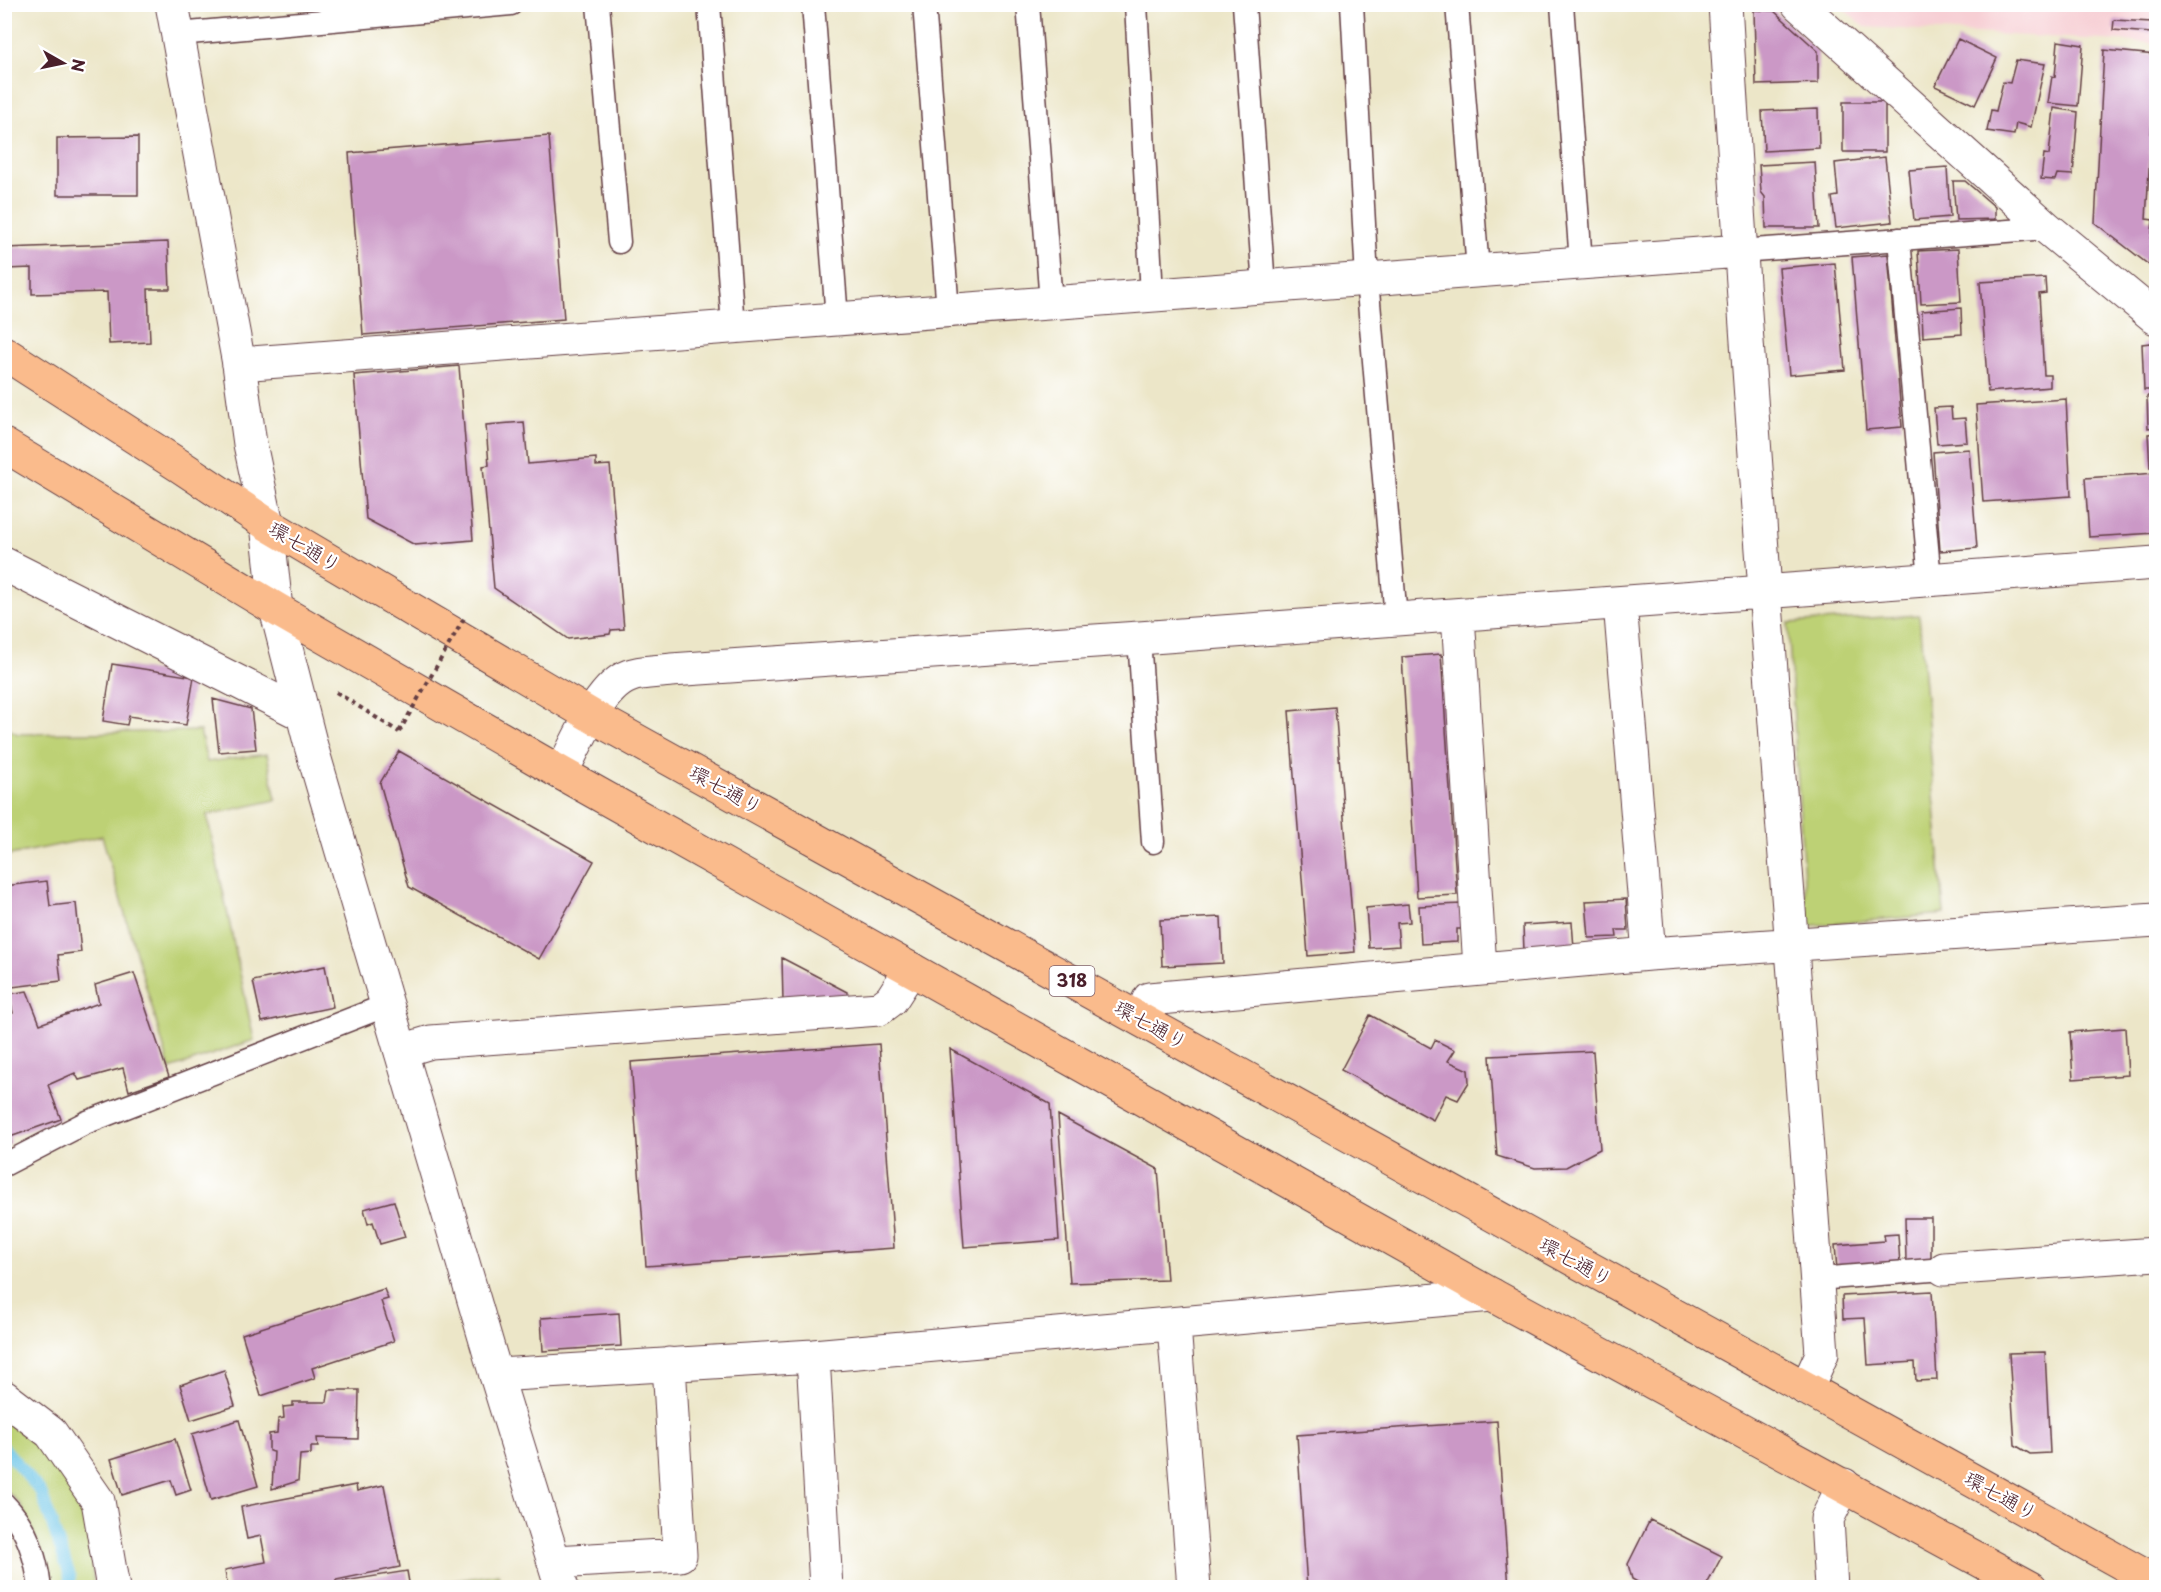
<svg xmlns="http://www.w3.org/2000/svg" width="2161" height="1592" viewBox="0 0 2161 1592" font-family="'Playpen Sans','Klee One',sans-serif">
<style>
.built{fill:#f7cfd4}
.green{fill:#bdd174;stroke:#847850;stroke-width:1.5}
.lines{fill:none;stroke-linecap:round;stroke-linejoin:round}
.stream{stroke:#68c3e6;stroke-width:12}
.building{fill:#cb98c6}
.service-casing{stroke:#623d43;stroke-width:25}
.minor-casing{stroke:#623d43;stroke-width:35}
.tertiary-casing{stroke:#623d43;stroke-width:35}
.primary-casing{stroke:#623d43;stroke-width:35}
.path{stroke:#623d43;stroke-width:4;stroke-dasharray:4.5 4.5;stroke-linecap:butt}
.service{stroke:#fff;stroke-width:22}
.minor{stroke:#fff;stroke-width:33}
.tertiary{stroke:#fff;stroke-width:33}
.primary{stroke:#fabb8c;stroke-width:33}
.path-bridge{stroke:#623d43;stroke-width:4;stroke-dasharray:4.5 4.5;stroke-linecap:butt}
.labels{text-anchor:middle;stroke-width:4.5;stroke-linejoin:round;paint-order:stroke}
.shield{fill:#fff;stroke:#80626b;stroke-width:1.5}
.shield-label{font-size:18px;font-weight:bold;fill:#4a1f2b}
.street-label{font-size:20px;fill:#4a1f2b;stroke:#fff}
</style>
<rect width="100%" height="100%" fill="#fff"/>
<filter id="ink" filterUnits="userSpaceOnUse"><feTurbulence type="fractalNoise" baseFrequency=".0167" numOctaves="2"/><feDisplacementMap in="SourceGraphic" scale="12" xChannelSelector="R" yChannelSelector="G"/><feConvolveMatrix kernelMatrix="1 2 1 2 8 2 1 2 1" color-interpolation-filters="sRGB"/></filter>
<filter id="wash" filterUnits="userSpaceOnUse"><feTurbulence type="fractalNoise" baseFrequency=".008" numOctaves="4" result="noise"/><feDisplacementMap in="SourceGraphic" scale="24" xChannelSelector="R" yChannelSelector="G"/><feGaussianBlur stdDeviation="1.35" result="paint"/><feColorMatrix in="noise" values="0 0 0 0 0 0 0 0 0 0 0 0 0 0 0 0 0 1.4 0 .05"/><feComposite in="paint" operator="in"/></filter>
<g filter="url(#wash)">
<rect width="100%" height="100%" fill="#ece6c8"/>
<path class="built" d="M1839 5H2156V43L1864 27Z"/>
<path class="green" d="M1919 615 1944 914 1807 926 1788 623Z
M4 727 18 734 200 731 207 762 267 754 276 800 207 815 254 1040 170 1069 102 836 5 856Z
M4 1414 42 1440 87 1507 94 1587H44L40 1548 21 1505 5 1489Z
M498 1574 501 1587H439L438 1583Z"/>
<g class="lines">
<path class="stream" d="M4 1448 41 1492 70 1576 69 1588"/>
</g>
<g id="blocks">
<path class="building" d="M228 4H268V6L229 10Z
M1754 10 1774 11 1818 51V83L1756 85Z
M2114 20 2152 22 2151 33 2113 30Z
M1958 39 1997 58 1975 105 1935 86Z
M2058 41 2083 45 2078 106 2048 103 2052 76 2055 77Z
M2104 50 2156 55 2146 219 2153 220 2149 265 2095 223Z
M2016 60 2045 64 2031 127 2016 123 2014 135 1987 131 1991 110 1996 111 2003 82 2010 83Z
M1843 102H1885V152H1843Z
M2054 108 2078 112 2073 175 2057 174 2055 180 2041 179 2044 154 2049 155Z
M1818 109 1819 148 1764 151 1762 111Z
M549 136 564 319 363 335 349 153Z
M138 137V195H57V138Z
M1885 157 1892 222 1836 228 1832 197 1838 196 1835 163Z
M1815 162 1819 228H1766L1765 197 1761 192 1759 165Z
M1947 167 1950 217 1914 220 1909 170Z
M1953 181H1965L1995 207V219L1956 220Z
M168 242 170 289H148L150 342 109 344 107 292 32 294V268L5 269V248Z
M1958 249 1961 302 1921 304 1918 251Z
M1888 254 1902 427 1866 430 1852 257Z
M1835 263 1845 370 1789 375 1779 268Z
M2045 278 2046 293 2039 294 2044 375H2050V387L1988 392 1980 282Z
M1961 308 1962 334 1923 337 1922 311Z
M2150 343 2156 348V390H2144L2142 344Z
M459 366 473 540 415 545 366 519 354 375Z
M2147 396H2156V427L2148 428Z
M2066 399 2071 496 1983 502 1976 405Z
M1951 407 1952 419 1965 418 1967 442 1937 444 1934 408Z
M524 422 528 464 596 458V466L610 465 624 629 611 630 610 634 568 639 494 588 483 466 489 465 486 425Z
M2156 433V466L2150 467 2148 434Z
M1969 449 1977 548 1940 551 1933 452Z
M2156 473V533L2089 537 2085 478Z
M1441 654 1457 895 1417 897 1402 657Z
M112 664 194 677 186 725 129 716 127 725 103 721Z
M213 699 251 709 256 749 219 752Z
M1335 707 1355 952 1308 956 1289 711Z
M399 751 594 861 539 959 409 887 380 783Z
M47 881 50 906 76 903 81 952 58 955 61 981 4 988V886Z
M1626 899 1628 930H1616L1617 937 1589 938 1586 901Z
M1408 904 1410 922 1397 923 1399 946 1369 948 1366 908Z
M1461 904 1462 929H1457V942L1421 944 1419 906Z
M1221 917 1223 963 1162 966 1160 920Z
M1572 922 1574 948 1524 951 1523 925Z
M782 958 847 992 846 1000 783 1002Z
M325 966 333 1007 262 1022 253 981Z
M134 973 169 1077 129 1091 123 1068 79 1080 75 1073 48 1085 61 1119 10 1137 11 1144 4 1146V1079L9 1078 4 1066V1015L13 1013 9 994 27 991 40 1024 99 1003 95 985Z
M1370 1015 1431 1048 1435 1040 1455 1050 1448 1061 1468 1070 1469 1082 1458 1100 1446 1095 1433 1120 1341 1070Z
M2125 1028 2128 1075 2073 1079 2070 1032Z
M879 1044 894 1248 646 1266 631 1062Z
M950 1049 1050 1104 1059 1240 964 1247Z
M1593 1051 1600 1149 1566 1167 1535 1168 1497 1156 1490 1056Z
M1058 1115 1158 1169 1167 1280 1070 1283Z
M394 1201 405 1237 380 1244 373 1222 368 1224 364 1209Z
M1905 1218H1931V1261H1906Z
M1898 1234 1900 1265 1837 1270 1835 1245 1885 1241 1884 1235Z
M384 1289 388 1299 381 1301 394 1341 312 1368 315 1378 261 1396 242 1334Z
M1932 1291 1937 1380 1916 1381 1915 1362 1868 1365 1865 1318 1843 1319 1842 1296Z
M619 1313 621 1346 543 1351 541 1318Z
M2045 1352 2050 1453 2030 1454 2015 1445 2009 1353Z
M224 1370 235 1406 191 1420 180 1385Z
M329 1390H359L358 1439 317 1438 318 1447H311V1454L300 1455 298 1481 272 1489 274 1452 269 1451V1434L277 1433 278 1419 284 1418 283 1407 293 1406V1402H327Z
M239 1420 258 1486 211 1500 192 1434Z
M1497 1421 1509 1588H1307L1297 1435Z
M175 1439 191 1490 176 1495 171 1480 122 1495 111 1459Z
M356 1485 357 1491 384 1485 400 1567 336 1580V1588H228L225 1570 266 1562 261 1536 247 1539 241 1507Z
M1650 1520 1722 1556 1705 1588H1648L1632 1579 1628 1564Z
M407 1571 410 1588H339L338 1582Z"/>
</g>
</g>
<g filter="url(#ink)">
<use href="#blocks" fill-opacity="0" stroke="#623d43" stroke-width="1.5"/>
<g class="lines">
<defs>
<path id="service" d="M598 4 619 242
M709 4 733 326
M813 4 837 319
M924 4 948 311
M1028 4 1051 303
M1136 4 1152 295
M1244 4 1264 287
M1352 4 1367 279 1396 619
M1457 4 1478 271
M1562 4 1581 263
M178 34 511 4
M1899 239 1930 580
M1740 251 2047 228
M1139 638 1153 842
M4 1165 85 1123 387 1005
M1817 1279 1944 1269
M4 1504C27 1527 36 1556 40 1588"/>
<path id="minor" d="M1725 4C1752 455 1790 904 1822 1354L1806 1389
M1798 4 2047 228 2156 318
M239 364 1740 251
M4 564 302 714
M1620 603 1649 954
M1458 615 1480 968
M561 773C576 746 599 687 629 676 641 671 658 672 671 670L1139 638 2156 563
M1140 1019 1149 999 1649 954 2156 920
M401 1051 431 1042 879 1009 891 1000 911 969
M1944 1269 2156 1254
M1174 1325 1194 1588
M813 1356 826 1588
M496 1375 813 1356 1492 1295
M4 1397 51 1433 98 1501 113 1588
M555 1562 680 1555 669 1364
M1831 1588 1827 1519 1844 1485"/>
<path id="tertiary" d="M172 4 239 364 250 444 267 524 276 609 311 746 496 1375 562 1588"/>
<path id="primary" d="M4 353 180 466 267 524 592 716 2156 1582
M4 445 276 609 561 773 1492 1295 2031 1588"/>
</defs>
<use href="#service" class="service-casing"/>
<use href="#minor" class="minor-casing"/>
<use href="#tertiary" class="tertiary-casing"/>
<use href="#primary" class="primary-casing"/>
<path class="path" d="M336 692 399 732"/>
<use href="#service" class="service"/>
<use href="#minor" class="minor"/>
<use href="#tertiary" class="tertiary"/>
<use href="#primary" class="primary"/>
<path class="path-bridge" d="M399 732 466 615"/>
</g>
</g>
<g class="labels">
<rect class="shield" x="1049.5" y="966" width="45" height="30" rx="4.5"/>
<g class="shield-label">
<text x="1072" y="987">318</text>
</g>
<g class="street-label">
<text transform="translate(305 547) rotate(31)" y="7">環七通り</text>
<text transform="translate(726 790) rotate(29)" y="7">環七通り</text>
<text transform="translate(1151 1025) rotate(29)" y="7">環七通り</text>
<text transform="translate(1576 1262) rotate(29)" y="7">環七通り</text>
<text transform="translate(2001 1496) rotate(29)" y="7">環七通り</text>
</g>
</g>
<rect width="2161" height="1592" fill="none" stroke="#fff" stroke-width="24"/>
<g transform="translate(63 63) rotate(99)" stroke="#ffffff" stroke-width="4.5" paint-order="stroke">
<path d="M0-4.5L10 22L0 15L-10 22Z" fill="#4a1f2b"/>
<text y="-9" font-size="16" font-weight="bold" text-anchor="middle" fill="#4a1f2b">N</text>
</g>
</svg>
